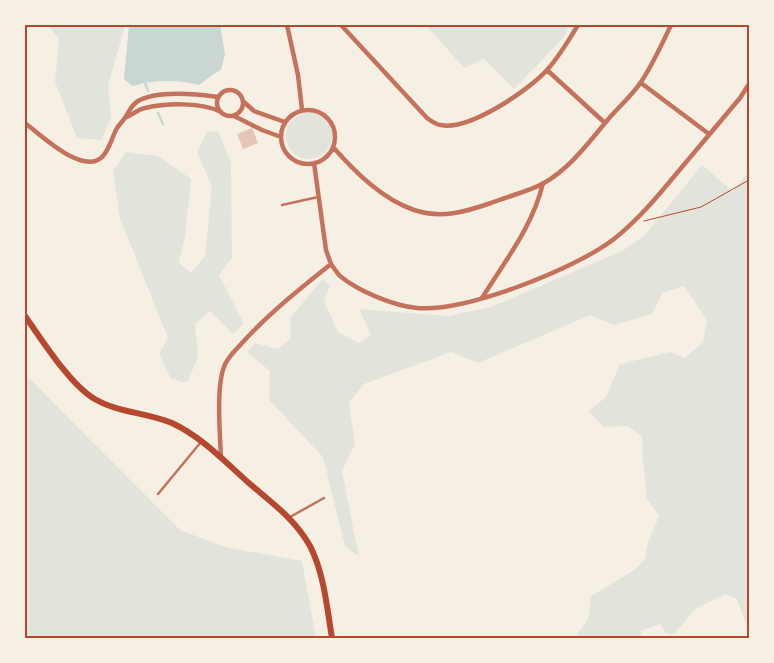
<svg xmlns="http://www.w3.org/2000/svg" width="774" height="663" viewBox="0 0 774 663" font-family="'Fira Sans',sans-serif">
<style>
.green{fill:#e2e4dc}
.water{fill:#c9d6d2}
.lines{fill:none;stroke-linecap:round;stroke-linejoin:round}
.stream{stroke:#c9d6d2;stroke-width:2.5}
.building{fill:#e6c5b7}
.path{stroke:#b5482f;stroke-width:1}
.service{stroke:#c5725c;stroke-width:2.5}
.minor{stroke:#c5725c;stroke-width:4.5}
.secondary{stroke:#b5482f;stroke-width:6}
.neatline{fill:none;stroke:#b5482f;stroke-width:2}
</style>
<rect width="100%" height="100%" fill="#f6efe4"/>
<path class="green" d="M48 25H123L124 30 108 85 111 117 101 140 77 138 55 82 59 39Z
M426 25H570L563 38 514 89 484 59 464 68Z
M286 136a23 23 0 1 1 46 0a23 23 0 1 1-46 0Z
M218 131 231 163 232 258 219 275 244 324 233 334 210 311 195 324 198 357 187 383 171 379 159 354 168 338 120 218 113 171 126 152 158 156 191 179 185 236 179 263 191 273 205 256 212 187 197 152 207 132Z
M702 165 732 191 749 171V633L737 599 725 594 695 609 674 634H666L660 624 640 631 643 638H572L575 637 588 619 591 596 633 571 645 559 648 542 659 516 647 499 643 461 642 436 628 426 603 427 589 411 606 397 620 364 671 352 685 358 703 342 707 320 684 286 662 293 652 314 614 325 590 315 478 363 451 352 364 384 349 403 355 444 342 471 359 557 345 546 323 457 269 400 270 371 247 352 255 343 278 349 291 338 290 318 323 279 330 285 324 301 338 332 359 343 371 335 359 309 448 316 491 307 622 251 644 236Z
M25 374 180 530 225 547 302 561 316 638H25Z"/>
<path class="water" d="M129 25H220L225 54 221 70C212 74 207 80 199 85 184 81 167 80 151 82 145 82 138 85 132 86L124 79Z"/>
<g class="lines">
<path class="stream" d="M145 83 148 91
M158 113 163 124"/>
</g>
<path class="building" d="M252 128 258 143 243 149 237 134Z"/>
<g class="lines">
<path class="path" d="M644 221 701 207 749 180"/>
<path class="service" d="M282 205 318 197
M158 494 201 442
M290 517 324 498"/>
<path class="minor" d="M287 25 298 75 302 110
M341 25 427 118C431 121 436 125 441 125 469 131 529 90 547 70 559 57 569 40 578 25
M547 70 605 123
M641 83 709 134
M217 103a13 13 0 1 1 26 0a13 13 0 1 1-26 0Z
M244 102 254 111 285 122
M281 137a27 27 0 1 1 54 0a27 27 0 1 1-54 0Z
M234 116 262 130 281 137
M127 117C133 114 139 109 145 108 166 103 202 102 221 112
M25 123C41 135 84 177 103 156 110 148 112 137 117 128 119 125 122 122 124 119 129 113 130 106 138 101 158 90 196 94 218 97
M333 147C355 172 382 199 414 210 441 219 465 212 491 203 508 196 528 192 544 183 572 167 591 139 611 116 621 105 633 94 641 82 653 64 662 44 671 25
M331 264C334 268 337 273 340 276 358 291 394 306 417 308 466 312 575 269 614 239 638 220 658 196 677 173 698 148 719 123 740 98L749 84
M482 298C505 261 533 226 543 183
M221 458C220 435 216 387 224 367 227 357 236 350 242 343 269 313 300 289 331 264L326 250 314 163"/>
<path class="secondary" d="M25 316C42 340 69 383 93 398 117 413 146 412 172 423 202 437 225 462 250 484 272 503 295 519 310 546 324 573 327 608 332 638"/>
</g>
<rect width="774" height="663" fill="none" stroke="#f6efe4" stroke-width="52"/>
<rect x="26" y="26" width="722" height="611" class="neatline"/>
</svg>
